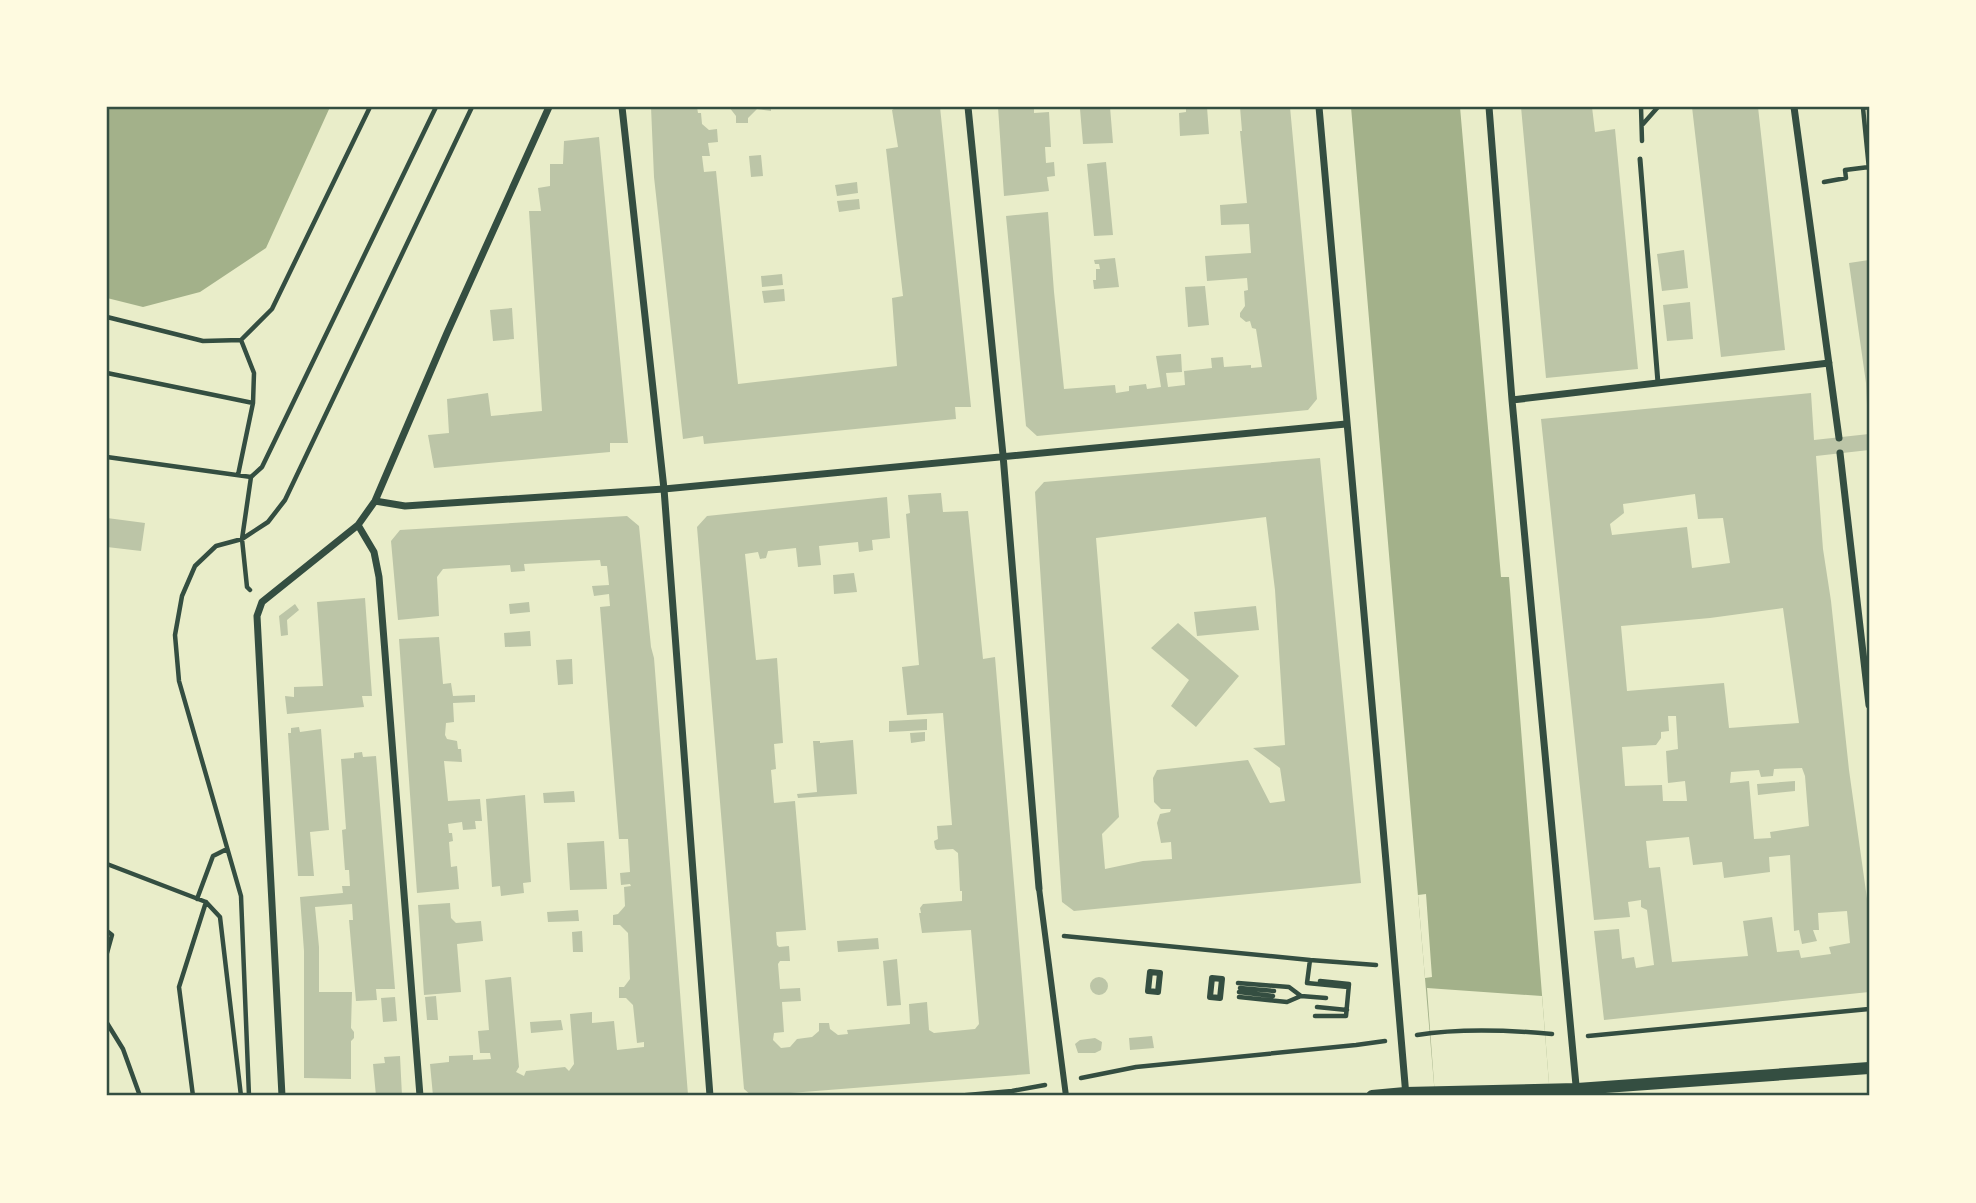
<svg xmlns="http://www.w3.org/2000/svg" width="1976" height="1203" viewBox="0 0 1976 1203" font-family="Arial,sans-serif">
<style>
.water{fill:#a3b18a}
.pier{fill:#e9edc9}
.building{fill:#bcc5a7;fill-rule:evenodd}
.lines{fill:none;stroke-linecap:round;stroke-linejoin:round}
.path{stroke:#344e41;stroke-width:4.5}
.service{stroke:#344e41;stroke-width:5}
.pedestrian{stroke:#344e41;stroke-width:6}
.minor{stroke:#344e41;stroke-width:7}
.tertiary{stroke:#344e41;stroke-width:12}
.neatline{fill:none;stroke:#344e41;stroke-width:2.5}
</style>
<rect width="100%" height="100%" fill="#e9edc9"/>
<path class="water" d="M107 107H330L266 248 200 292 143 307 107 298Z
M1351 107H1460L1501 577H1509L1550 1096H1435Z"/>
<path class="pier" d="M1426 894 1432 977 1425 978 1418 895Z
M1427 988 1542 996 1550 1096H1435Z"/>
<path class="building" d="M651 107H697L698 113H701L702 124 709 130 717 129 718 142 708 143 710 156H702L704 172 716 171 738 384 897 366 892 298 903 296 886 149 898 147 892 110 897 107H940L971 407H955L956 419 704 444 703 436 683 439 654 177Z
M729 107H771V111L757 109 748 118V123H736V116Z
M998 107H1034V113L1049 112 1051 147H1045L1046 163 1054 162 1055 176 1047 177 1049 191 1004 196Z
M1110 107 1113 143 1083 144 1080 109Z
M1186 107H1207L1209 134 1180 136 1179 113 1186 112Z
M1240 107H1290L1317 399 1308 410 1037 436 1026 426 1006 216 1048 212 1054 292 1064 389 1115 385 1116 393 1129 391V386L1146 384 1147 389 1161 387 1156 356 1181 354 1182 372 1166 373 1168 387 1185 385 1184 371 1212 368 1211 358 1223 357 1224 367 1251 365V368L1262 367 1256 329 1252 328 1250 321 1246 322 1240 317V313L1245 306 1244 291 1248 290 1247 278 1207 281 1205 256 1251 253 1249 224 1221 225 1220 205 1247 203 1240 131H1242Z
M1521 107H1592L1595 132 1615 129 1638 369 1546 378Z
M1692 107H1758L1785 350 1721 357Z
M599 137 628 443H610V452L434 468 428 435 449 433 447 399 488 393 491 416 542 411 529 211H541L538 188 550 186V164H563L564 141Z
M761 155 763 176 751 177 749 156Z
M1106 162 1113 235 1094 236 1087 164Z
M857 182 858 193 837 196 835 185Z
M859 199 860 209 839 212 837 201Z
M1684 250 1688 288 1662 291 1657 254Z
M1115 258 1119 287 1094 289 1093 280H1096V269H1100L1099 264H1095L1094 260Z
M1869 260V405H1867L1866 383 1849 263Z
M782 274 783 285 762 287 761 276Z
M1205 286 1209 325 1188 327 1185 287Z
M784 289 785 301 764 303 762 291Z
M1690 302 1693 339 1667 341 1663 305Z
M512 308 514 339 493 341 490 310Z
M1811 393 1814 440 1869 434V450L1816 456 1823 549 1831 601 1849 770 1869 913V992L1604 1020 1594 931 1619 929 1622 959 1634 957 1636 968 1654 965 1647 910 1641 907V900L1628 902 1630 917 1594 920 1541 419ZM1695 494 1698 519 1723 518 1730 563 1692 568 1687 527 1612 535 1610 524 1624 513 1623 504ZM1783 608 1799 723 1729 728 1724 683 1627 691 1621 626 1710 618ZM1668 716H1676L1678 749 1666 751 1668 783 1685 781 1687 801H1663L1662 785 1625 786 1622 747 1656 745 1661 738V732L1669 731ZM1802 768 1805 776 1809 826 1770 832 1771 838 1754 839 1749 781 1730 783 1731 772 1759 770 1761 777 1773 776 1774 769ZM1689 837 1693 865 1722 862 1724 878 1770 872 1769 857 1790 855 1794 931 1799 930 1802 944 1817 941 1813 930H1819L1818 913 1847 911 1850 943 1829 947 1831 954 1801 958 1799 950 1777 952 1772 917 1743 921 1748 956 1672 962 1660 867 1649 868 1646 841Z
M1320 458 1361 883 1074 911 1062 902 1035 492 1044 482ZM1266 517 1275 590 1285 745 1253 748 1280 768 1285 801 1270 803 1248 760 1157 770 1153 778 1154 802 1161 809H1171L1170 812 1160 814 1157 823 1161 843 1171 842 1172 859 1143 861 1105 869 1102 834 1119 817 1096 538Z
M941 493 943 512 968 511 983 659 995 657 1030 1074 752 1096 744 1089 697 527 707 516 887 497 890 538 872 540 873 550 859 552 858 542 819 546 821 565 798 567 796 548 768 551 766 558 760 559 758 552 745 554 756 660 777 658 783 743 774 744 776 769 771 770 774 803 795 801 806 930 776 932 777 945 779 947 789 946 790 961H780L778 964 780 989 800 988 801 1001 782 1002 784 1032 774 1033 773 1040 781 1048 790 1047 797 1039 812 1037 819 1031V1023H829L830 1029 838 1035 848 1034 847 1030 910 1024 909 1004 927 1002 929 1030 934 1033 975 1029 979 1024 971 930 922 933 919 913H921L920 908 923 904 962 901V891H960L958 853 953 849 937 850 935 848 934 841 938 839 937 826 952 825 943 713 907 715 902 667 919 665 906 514 910 513 908 495Z
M627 516 639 526 651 647 654 658 688 1095 687 1096H433L430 1064 449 1062V1056L473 1055V1060L491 1059 490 1053H480L478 1031 489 1030 485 980 511 977 519 1067 516 1072 524 1076 526 1071 565 1067 569 1071 574 1064 570 1014 592 1012V1023L614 1021 617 1050 644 1047V1042L637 1043 633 1005 626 998H619V987H624L630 979 628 933 620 925H613V915L618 914 625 906 624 887 631 886 630 884 621 885 620 873 630 872 628 839H619L600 607 610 606 609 594 594 596 592 586 609 585 607 566H601L600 560 524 564 525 571 511 572 510 565 443 569 437 577 439 616 398 620 391 541 400 530Z
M107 518 145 523 141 551 107 547Z
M854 573 857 592 834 594 833 575Z
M365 598 372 696H362L364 707 287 714 285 696 294 697V687L323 686 317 602Z
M529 602 530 612 510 614 509 604Z
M295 604 299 610 287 620 288 635 281 636 279 616Z
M1256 606 1259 630 1197 636 1194 612Z
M1178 623 1239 676 1196 727 1171 706 1189 680 1151 648Z
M530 631 531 646 505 647 504 633Z
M439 637 443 684 451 683 453 696 475 695V702L453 703 454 722 446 723 445 735 447 739 457 741 458 749H461L462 762 444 761 448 801 480 799 482 821H475L476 829 463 830 462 822 448 824 449 833H452L453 841 449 842 451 867 457 866 459 889 417 893 399 639Z
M572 659 573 684 558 685 556 660Z
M927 719V730L889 732V721Z
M299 727 300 732 321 729 329 830 310 832 314 876H298L288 733H291V728Z
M925 732V741L911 743 910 733Z
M853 740 857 794 798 798 797 794 817 792 813 741H820V743Z
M362 752 363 757 376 756 395 989H376L377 1000 356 1001 349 920H353L352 904 315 907 319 947V992H352L351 1028 354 1032V1038L351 1041V1079L304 1078V951L300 897 343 893 342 886H350L349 870H345L342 830 346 829 341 759 354 758V753Z
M1795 781V791L1758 795 1757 784Z
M574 791 575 802 544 803 543 793Z
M525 795 531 882 523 883 524 893 501 896 500 886 492 887 486 799Z
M604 841 607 889 570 890 567 843Z
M450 903 451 918 456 923 481 921 483 941 457 944 461 992 424 995 418 905Z
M578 910 579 921 548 922 547 912Z
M582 931 583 952H573L572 932Z
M878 938 879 949 838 952 837 941Z
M897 959 901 1005 887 1006 883 961Z
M1090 986a9 9 0 1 1 18 0a9 9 0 1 1-18 0Z
M436 996 438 1020H427L425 997Z
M395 997 397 1021 383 1022 381 998Z
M561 1020 563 1030 531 1033 530 1022Z
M1152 1036 1154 1048 1130 1050 1129 1038Z
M1095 1038 1102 1042 1101 1050 1095 1053H1078L1075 1044 1080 1040Z
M400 1056 402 1096H376L373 1064 385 1063 384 1057Z"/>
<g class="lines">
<path class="path" d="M1641 107 1642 141
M1643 124 1658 107
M1869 169 1863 108 1869 107
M1824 182 1846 178 1845 170 1869 167
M107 317 203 341 241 340 272 309 370 107
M241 340 254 373 253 403
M107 373 253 403 238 475
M107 457 251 477 262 467 436 107
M250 590 247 587 242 539 251 477
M107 864 206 902 220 917 241 1096
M197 899 213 856 227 849
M107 931 112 935 107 953
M1064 936 1310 960
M1238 983 1289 987 1301 996 1326 998
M1348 987 1307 983 1310 960 1376 965
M1240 988 1274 991
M1239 992 1273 996
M1239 997 1287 1002 1301 996
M1317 1007 1347 1010
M1315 1016H1346L1349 984 1320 981
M107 1023 123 1049 140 1096
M1417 1035C1461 1028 1508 1030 1552 1034
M1588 1036 1869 1009
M1081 1078 1136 1067 1356 1045 1385 1041
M193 1096 179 987 206 902
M249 1096 241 896 179 681 175 635 182 596 195 566 216 546 242 539 268 522 285 500 472 107
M956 1096 1012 1091 1045 1085"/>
<path class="service" d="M1640 159 1658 383"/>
<path class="pedestrian" d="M1039 888 1066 1096
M1150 972 1160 973 1158 992 1148 991Z
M1212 978 1222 979 1220 998 1210 997Z"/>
<path class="minor" d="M622 107 664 489 710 1096
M968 107 1003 455 1039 888
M1319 107 1388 884 1406 1096
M1489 107 1512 400 1577 1096
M1794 107 1839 438
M1512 400 1829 363
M1840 453 1869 705
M375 501 405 506 664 489 1346 424
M358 525 374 552 379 577 420 1096
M282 1096 257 616 262 602 358 525 375 501 447 333 549 107"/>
<path class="tertiary" d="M1372 1096 1405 1093 1577 1089 1869 1068"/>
</g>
<rect width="1976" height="1203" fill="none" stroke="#fefae0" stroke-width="217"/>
<rect x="108" y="108" width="1760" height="986" class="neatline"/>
</svg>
